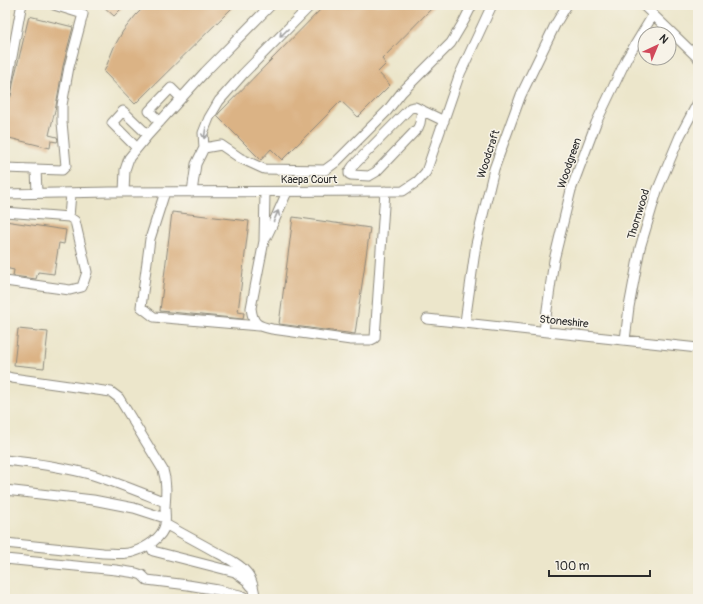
<svg xmlns="http://www.w3.org/2000/svg" width="703" height="604" viewBox="0 0 703 604" font-family="Pangolin,sans-serif">
<style>
.building{fill:#dbb385}
.lines{fill:none;stroke-linecap:round;stroke-linejoin:round}
.minor-casing{stroke:#8c887b;stroke-width:11}
.minor{stroke:#fff;stroke-width:9}
.oneway{stroke:#a0a0a0}
.labels{text-anchor:middle;stroke-width:3;stroke-linejoin:round;paint-order:stroke}
.street-label{font-size:11px;fill:#2b2b2b;stroke:#f7f3e8}
</style>
<rect width="100%" height="100%" fill="#f7f3e8"/>
<filter id="ink" filterUnits="userSpaceOnUse"><feTurbulence type="fractalNoise" baseFrequency=".025" numOctaves="2"/><feDisplacementMap in="SourceGraphic" scale="8" xChannelSelector="R" yChannelSelector="G"/><feConvolveMatrix kernelMatrix="1 2 1 2 8 2 1 2 1" color-interpolation-filters="sRGB"/></filter>
<filter id="wash" filterUnits="userSpaceOnUse"><feTurbulence type="fractalNoise" baseFrequency=".012" numOctaves="4" result="noise"/><feDisplacementMap in="SourceGraphic" scale="16" xChannelSelector="R" yChannelSelector="G"/><feGaussianBlur stdDeviation="0.9" result="paint"/><feColorMatrix in="noise" values="0 0 0 0 0 0 0 0 0 0 0 0 0 0 0 0 0 1.4 0 .05"/><feComposite in="paint" operator="in"/></filter>
<g filter="url(#wash)">
<rect width="100%" height="100%" fill="#ece6cb"/>
<g id="blocks">
<path class="building" d="M102 5H125L114 16Z
M146 5H235L135 104 104 72 114 47 123 31 136 15Z
M325 5H435L382 59 386 64 378 72 390 85 358 117 341 101 282 160 271 149 261 160 217 116 219 113Z
M29 16 73 27 63 66 56 106 49 135 57 137 58 140 57 142 51 141 50 148 5 137V116L9 99 11 96 14 79Z
M172 212 249 221 238 312 244 313 243 319 160 311Z
M293 217 370 228 355 334 279 324Z
M5 221 66 230 64 244 59 243 54 274 38 272 36 279 13 276 14 270 5 268Z
M18 329 48 332 44 368 14 365Z"/>
</g>
</g>
<g filter="url(#ink)">
<use href="#blocks" fill-opacity="0" stroke="#8c887b" stroke-width="1"/>
<g class="lines">
<defs>
<path id="minor" d="M643 5 698 58
M5 95 21 8 22 5
M422 110 420 123 418 128 376 172 369 176 351 175 349 174V172L353 166 410 108 415 107 444 121
M160 122 149 111 171 88 181 98
M137 148 112 123 123 111 148 135
M204 148 203 133 209 118 219 101 243 74 311 5
M5 168 62 170 66 166 62 122V105L69 67 83 14 54 5
M36 169 37 193
M124 192 125 170 129 158 148 135 205 72 271 5
M165 192 150 239 141 307 154 317 259 326
M192 192 196 164 204 148 221 145 240 158 264 169 325 170 336 162 387 111 402 92 451 43 464 21 472 5
M265 192 264 241 251 308C253 324 257 326 272 329L351 340H371L375 338 385 191
M5 194 111 192 403 191 418 181 426 172 459 76 492 5
M5 212 69 217 75 221 87 272 82 287 70 290 5 281
M69 217 71 193
M266 238 275 219 287 192
M427 319 698 348
M465 322 476 244 494 169 521 95 555 25 567 5
M544 331 554 260 571 190 596 123 627 58 653 15
M625 340 629 307 640 248 657 191 680 136 698 102
M5 376 12 378 111 392 119 398 163 470C167 482 166 494 165 507 165 512 166 519 165 525 162 538 146 548 133 552 124 555 112 553 103 553L5 543
M5 460C35 463 64 467 93 475 118 483 142 493 165 502
M5 490 93 500 134 508 165 518
M165 524C181 533 198 542 214 551 225 557 239 563 247 573 252 579 255 591 255 599
M150 544 153 551 235 572 247 581 251 586
M5 559 116 570 136 573 142 575 147 580 188 585 218 590 240 595 249 599"/>
</defs>
<use href="#minor" class="minor-casing"/>
<use href="#minor" class="minor"/>
</g>
<defs><path id="oneway-shaft" d="M-6 0H5M1.5-3L5.5 0L1.5 3" fill="none" stroke-width="1.6" stroke-linecap="round" stroke-linejoin="round"/></defs>
<g class="oneway">
<use href="#oneway-shaft" transform="translate(284 33) rotate(135)"/>
<use href="#oneway-shaft" transform="translate(205 133) rotate(99)"/>
<use href="#oneway-shaft" transform="translate(276 216) rotate(-66)"/>
</g>
</g>
<g class="labels">
<g class="street-label">
<text transform="translate(488 154) rotate(-72)" y="4">Woodcraft</text>
<text transform="translate(569 163) rotate(-71)" y="4">Woodgreen</text>
<text x="309" y="183">Kaepa Court</text>
<text transform="translate(638 214) rotate(-73)" y="4">Thornwood</text>
<text transform="translate(564 321) rotate(6)" y="4">Stoneshire</text>
</g>
</g>
<rect width="703" height="604" fill="none" stroke="#f7f3e8" stroke-width="20"/>
<g transform="translate(657 46) rotate(44)"><circle r="19" fill="#f7f3e8" stroke="#a5a39c"/>
<path d="M0-3L7 15L0 10L-7 15Z" fill="#d1495b"/>
<text y="-6" font-size="11" font-weight="bold" text-anchor="middle" fill="#2b2b2b">N</text>
</g>
<path d="M549 570v6h101v-6" fill="none" stroke="#2b2b2b" stroke-width="2"/>
<text x="555" y="570" font-size="12" fill="#2b2b2b" stroke="#f7f3e8" stroke-width="3" paint-order="stroke">100 m</text>
</svg>
